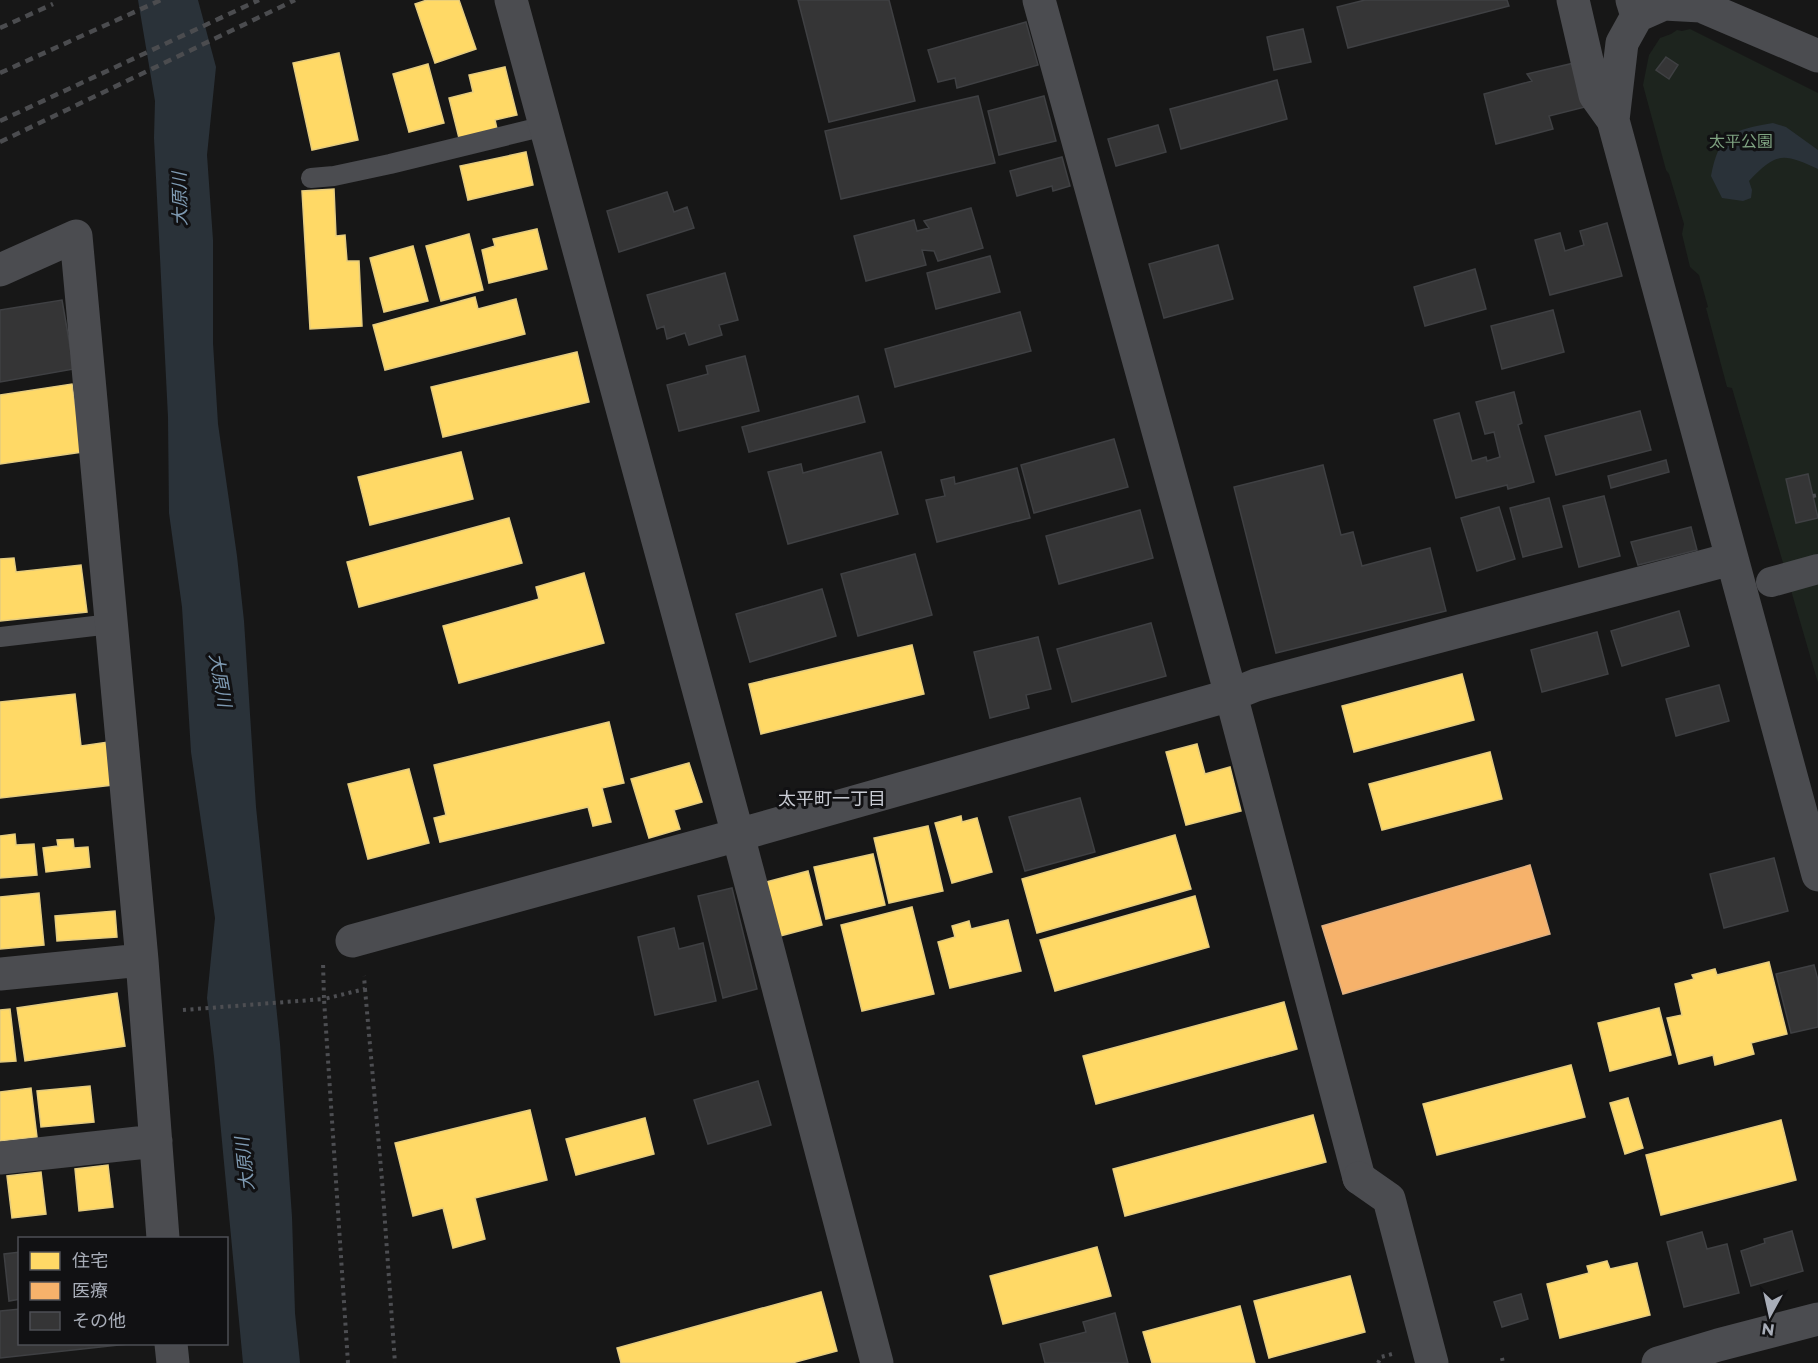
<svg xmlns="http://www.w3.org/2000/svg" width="1818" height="1363" viewBox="0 0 1818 1363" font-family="Montserrat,'Noto Sans JP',sans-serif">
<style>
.green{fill:#1d241e}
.water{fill:#2a3239}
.homes{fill:#ffd966;stroke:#e5cc7f;stroke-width:1.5}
.health{fill:#f6b26b;stroke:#dfb082;stroke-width:1.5}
.building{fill:#353536;stroke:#3f4043;stroke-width:1.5}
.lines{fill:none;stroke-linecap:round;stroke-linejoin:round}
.path{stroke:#4d4e52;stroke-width:4;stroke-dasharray:3 4.5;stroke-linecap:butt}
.service{stroke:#4b4c50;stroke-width:20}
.pedestrian{stroke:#4b4c50;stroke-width:30}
.minor{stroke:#4b4c50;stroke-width:33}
.tertiary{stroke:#4b4c50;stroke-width:33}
.rail{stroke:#4b4c4f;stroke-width:4.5;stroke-dasharray:8 6;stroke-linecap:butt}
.labels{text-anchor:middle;stroke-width:6;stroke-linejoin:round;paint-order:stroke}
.park-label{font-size:16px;fill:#7fa381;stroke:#111113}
.water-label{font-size:18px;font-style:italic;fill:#7f9bb3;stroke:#111113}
.neighbourhood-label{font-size:18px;fill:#c9ccd4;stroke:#111113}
</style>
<rect width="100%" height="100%" fill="#171717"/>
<path class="green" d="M1690 29 1818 93V683L1732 388 1727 387 1706 308 1708 307 1699 275 1690 267 1682 234 1684 224 1669 174 1666 170 1643 85 1649 55 1660 38 1671 34 1677 30 1682 31Z"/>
<path class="water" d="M138 0H198L216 67 207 155 213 240V343L218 424 237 556 244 621 256 807 280 1044 292 1217 295 1313 300 1363H243L214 1057 207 998 215 918 191 752 182 607 169 513 168 417 154 138 155 101Z
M1773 123 1786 127 1818 150V169C1783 153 1776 152 1749 181L1752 190 1751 198 1743 201 1722 198 1711 176C1719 133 1733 130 1773 123Z"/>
<path class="homes" d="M427 0H459L476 49 435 63 415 4Z
M339 53 358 140 312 150 293 63Z
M428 64 444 123 409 132 393 74Z
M505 67 517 115 495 120 497 129 459 138 449 98 473 92 469 75Z
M526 152 533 185 468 200 460 166Z
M334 189 336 236 345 235 347 261H359L362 326 310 329 302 191Z
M537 229 547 269 489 283 482 250 495 246 493 239Z
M469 234 483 290 441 301 426 246Z
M413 246 428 301 384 312 370 258Z
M475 297 478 309 516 299 525 334 385 370 373 325Z
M577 352 589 402 443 437 431 387Z
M72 384 82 452 0 464V395Z
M461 452 473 499 370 525 358 477Z
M509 518 522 563 359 607 347 562Z
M14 558 16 572 81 565 87 612 0 621V559Z
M584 573 604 643 459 683 443 626 539 599 536 587Z
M912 645 924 694 761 734 749 684Z
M1462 674 1474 720 1354 752 1342 706Z
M75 694 81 746 108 742 113 785 0 798V702Z
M609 722 624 783 602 788 611 822 593 826 588 807 440 842 434 818 446 815 434 765Z
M1197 744 1205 774 1230 767 1241 811 1186 825 1166 752Z
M1490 752 1502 799 1382 830 1369 784Z
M689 763 702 802 674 810 680 829 649 838 631 779Z
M409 769 429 843 368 859 348 784Z
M961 816 962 822 977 818 992 872 952 883 935 823Z
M928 826 943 891 889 903 874 838Z
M15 834 16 845 34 844 37 875 0 878V836Z
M1175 835 1191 889 1037 933 1022 879Z
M73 839 74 848 88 847 90 867 46 872 43 848 58 846 57 840Z
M873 854 885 905 826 919 814 867Z
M808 871 822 925 780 936 766 882Z
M39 893 44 945 0 949V897Z
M1195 896 1209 947 1055 991 1040 940Z
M912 907 934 994 862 1011 841 925Z
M115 911 117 937 57 941 55 916Z
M1008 920 1021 971 950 988 938 942 955 937 952 926 969 921 971 929Z
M1769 962 1787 1034 1751 1043 1754 1054 1715 1065 1713 1055 1679 1064 1667 1018 1682 1015 1675 984 1694 979 1692 975 1715 969 1717 975Z
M117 993 125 1046 25 1061 17 1008Z
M1284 1002 1297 1049 1096 1104 1083 1056Z
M1659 1008 1671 1055 1610 1071 1598 1023Z
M10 1009 16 1061 0 1062V1010Z
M1571 1065 1585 1117 1437 1155 1423 1104Z
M90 1086 94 1122 41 1127 37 1091Z
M31 1088 37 1137 0 1141V1092Z
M1628 1098 1643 1148 1625 1154 1610 1103Z
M530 1110 547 1180 475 1198 485 1239 453 1248 443 1208 413 1216 395 1143Z
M1313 1115 1326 1162 1125 1216 1113 1169Z
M645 1118 654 1154 576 1175 566 1139Z
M1781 1120 1796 1180 1661 1215 1646 1155Z
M108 1165 113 1207 79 1211 75 1169Z
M41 1172 46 1214 12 1218 7 1176Z
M1097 1247 1111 1296 1003 1324 990 1276Z
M1607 1261 1610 1269 1637 1263 1650 1315 1560 1338 1547 1284 1589 1273 1587 1266Z
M1350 1276 1365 1332 1269 1358 1254 1301Z
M821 1292 837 1351 792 1363H621L617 1348Z
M1240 1306 1255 1363H1152L1143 1332Z"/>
<path class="health" d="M1530 865 1550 934 1343 994 1322 926Z"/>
<path class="building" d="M798 0H889L915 101 829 122Z
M1365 0H1507L1509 6 1348 48 1337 7Z
M1026 22 1038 65 957 88 955 78 938 82 928 50Z
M1303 29 1311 62 1274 70 1267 37Z
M1666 57 1678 65 1669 79 1656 70Z
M1574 63 1585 107 1549 116 1553 129 1496 144 1484 94 1532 81 1527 74Z
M1277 80 1287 119 1181 149 1170 109Z
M978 96 995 163 841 199 825 131Z
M1044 96 1056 141 999 155 988 111Z
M1158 125 1166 152 1116 166 1108 139Z
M1062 157 1070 186 1053 191 1052 186 1017 196 1010 171Z
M667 192 674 212 687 207 694 228 619 252 607 211Z
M971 208 983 248 938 261 934 251 922 250 926 265 866 281 854 236 914 220 917 231 929 228 924 221Z
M1607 223 1622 276 1550 295 1535 240 1560 233 1565 251 1584 245 1580 231Z
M1218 245 1233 299 1164 318 1149 264Z
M990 256 1000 292 936 309 927 273Z
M1475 269 1486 309 1425 326 1414 287Z
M725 273 738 320 719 325 722 335 689 345 685 333 667 339 664 326 657 329 647 295Z
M62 300 74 369 0 382V310Z
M1553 310 1564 352 1502 369 1491 326Z
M1020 312 1031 351 895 387 885 349Z
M745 356 759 411 679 431 667 385 708 374 706 366Z
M1514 392 1522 423 1518 425 1534 482 1508 489 1507 485 1456 498 1434 420 1459 413 1472 461 1486 457 1487 461 1500 457 1494 432 1485 434 1476 402Z
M858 396 865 422 749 452 742 427Z
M1640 411 1651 450 1556 475 1545 436Z
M1114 439 1128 487 1034 513 1021 465Z
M881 452 898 514 788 544 768 472 801 464 803 473Z
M1666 460 1669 472 1611 488 1608 476Z
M1323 465 1341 535 1353 532 1362 566 1430 548 1446 611 1276 653 1234 487Z
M1017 468 1030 518 937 542 926 500 945 496 941 480 954 477 955 484Z
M1808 474 1818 518 1796 523 1786 479Z
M1604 496 1620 556 1579 567 1563 506Z
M1549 498 1562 547 1523 557 1510 508Z
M1499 507 1515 559 1477 571 1461 518Z
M1140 510 1153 558 1059 584 1046 536Z
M1691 527 1697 550 1638 565 1631 542Z
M915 554 932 615 858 636 841 574Z
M822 589 836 636 750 662 736 614Z
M1679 611 1689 646 1622 666 1611 631Z
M1151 623 1166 676 1072 702 1057 649Z
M1597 632 1608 674 1542 692 1531 650Z
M1038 637 1051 689 1026 695 1029 708 990 718 974 652Z
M1719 685 1729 721 1676 736 1666 699Z
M1080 798 1095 852 1025 871 1009 817Z
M1774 858 1788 911 1724 928 1710 874Z
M732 888 757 989 723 998 698 896Z
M674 928 679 949 703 943 716 1001 655 1015 638 937Z
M1814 965 1818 980V1027L1791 1033 1776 974Z
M758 1081 771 1125 708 1144 694 1100Z
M1792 1231 1803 1271 1751 1286 1741 1251 1765 1243 1764 1239Z
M1702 1232 1707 1249 1727 1244 1739 1293 1684 1307 1667 1242Z
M20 1252V1299L9 1301 4 1254Z
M1521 1294 1528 1319 1502 1327 1494 1302Z
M20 1309V1344H128L0 1358V1311Z
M1115 1313 1128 1363H1045L1040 1344 1086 1332 1083 1322Z"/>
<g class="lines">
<path class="path" d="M1813 496 1818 495
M365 989 382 1180 395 1363
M183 1010 324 999 323 962
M1502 1358 1503 1363
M348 1363 324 999 365 989 364 976
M1378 1363 1381 1357 1392 1354"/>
<path class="service" d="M311 178 334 176 390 164 545 126
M0 637 111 624"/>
<path class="pedestrian" d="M1771 582 1818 569"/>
<path class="minor" d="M511 0 738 835 877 1363
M1039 0 1231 695 1359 1178
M1573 0 1595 95 1613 120 1818 875
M1637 16 1664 4 1701 6 1818 56
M1613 120 1622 43 1637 16 1632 0
M0 270 76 236 142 960 163 1238
M352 941 738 835 1231 695 1256 685 1731 559
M0 974 142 960
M0 1158 156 1141
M171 1344 173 1363"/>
<path class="tertiary" d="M1359 1178 1389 1199 1432 1363
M1658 1363 1718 1345 1818 1319"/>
<path class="rail" d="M0 28 53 4
M0 73 161 0
M0 121 259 0
M0 142 295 0"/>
</g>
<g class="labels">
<g class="park-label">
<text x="1741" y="147">太平公園</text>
</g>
<g class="water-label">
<text transform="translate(180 199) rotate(-91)" y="6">大原川</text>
<text transform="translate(220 680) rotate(80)" y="6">大原川</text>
<text transform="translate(245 1164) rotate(-96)" y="6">大原川</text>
</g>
<g class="neighbourhood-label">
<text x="832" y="805">太平町一丁目</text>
</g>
</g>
<rect x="18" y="1237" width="210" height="108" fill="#111113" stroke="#4d4f55" stroke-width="1.5"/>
<rect x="30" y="1252" width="30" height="18" fill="#ffd966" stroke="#4d4f55" stroke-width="1.5"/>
<text x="72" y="1267" font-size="18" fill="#a8adb8">住宅</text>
<rect x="30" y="1282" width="30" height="18" fill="#f6b26b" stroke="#4d4f55" stroke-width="1.5"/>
<text x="72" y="1297" font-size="18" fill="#a8adb8">医療</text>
<rect x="30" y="1312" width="30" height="18" fill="#353536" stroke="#4d4f55" stroke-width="1.5"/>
<text x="72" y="1327" font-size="18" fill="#a8adb8">その他</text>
<g transform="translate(1770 1315) rotate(188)" stroke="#111113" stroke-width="4.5" paint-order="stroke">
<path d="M0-4.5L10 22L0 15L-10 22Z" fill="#a8adb8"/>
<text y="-9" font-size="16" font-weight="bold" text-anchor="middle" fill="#a8adb8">N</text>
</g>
</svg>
